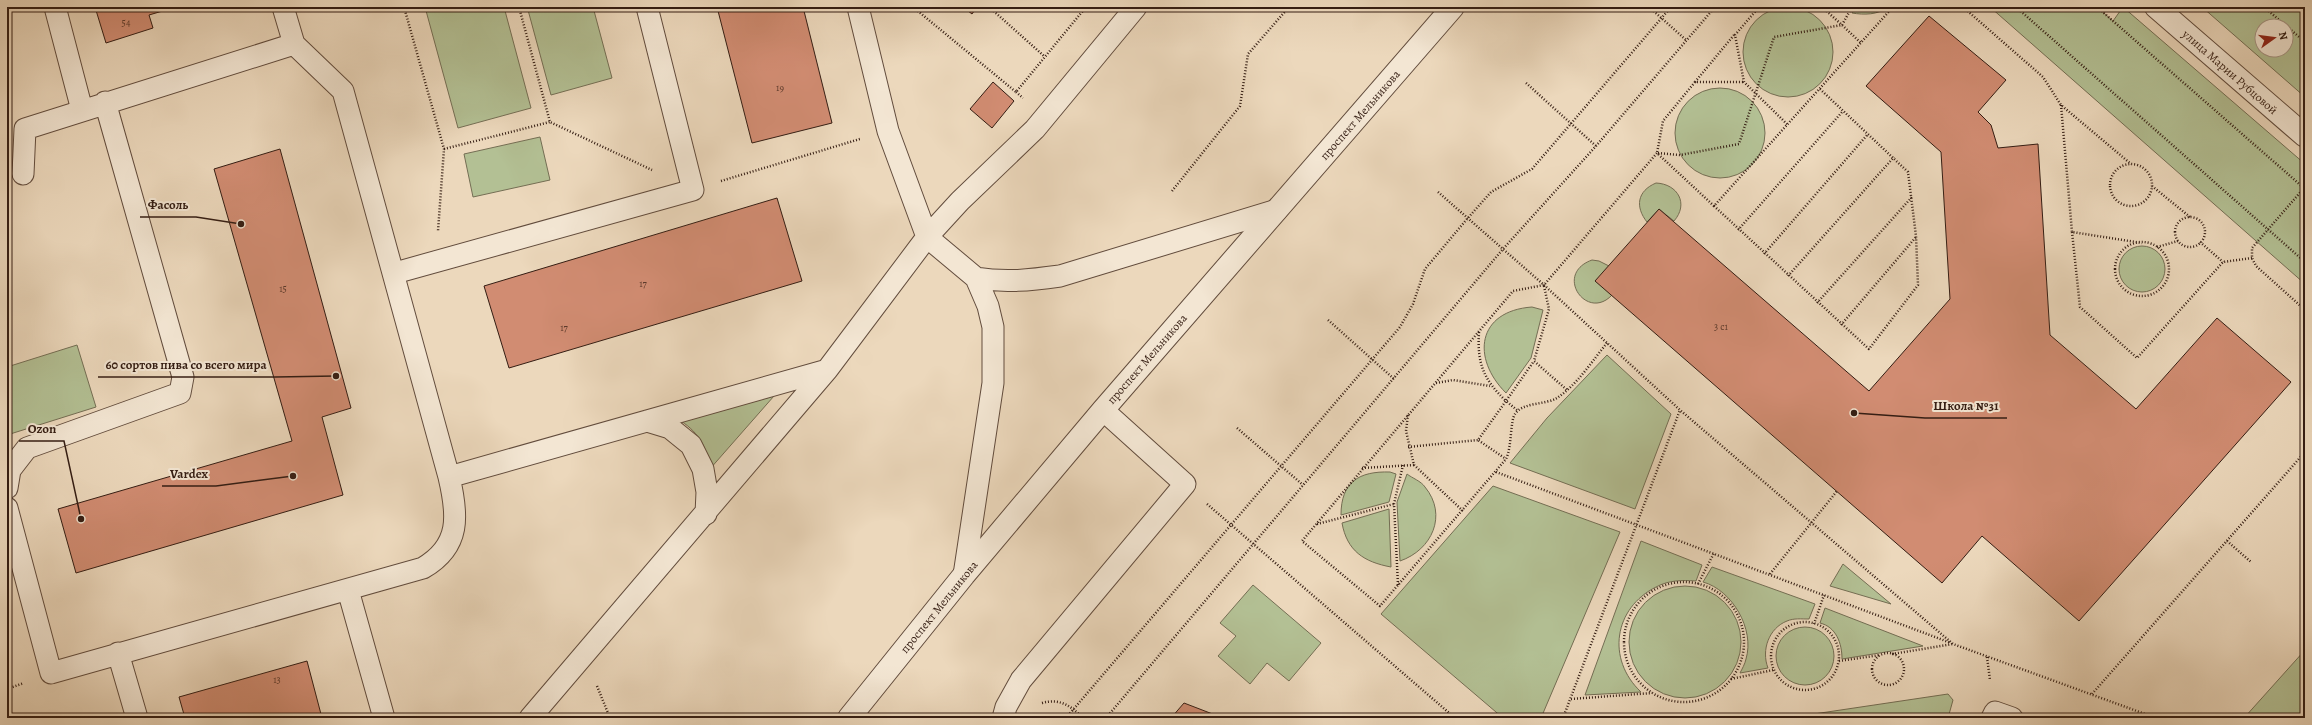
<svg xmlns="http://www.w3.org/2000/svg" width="2312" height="725" viewBox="0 0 2312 725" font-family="Alegreya,serif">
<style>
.green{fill:#b3c094;stroke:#746e54;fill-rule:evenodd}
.building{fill:#d18c72;stroke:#341d13}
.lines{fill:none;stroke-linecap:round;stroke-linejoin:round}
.lane-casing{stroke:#624c3d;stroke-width:23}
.street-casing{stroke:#624c3d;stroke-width:24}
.path{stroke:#341d13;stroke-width:2.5;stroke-dasharray:1 2;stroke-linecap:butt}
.lane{stroke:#f3e6d3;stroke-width:21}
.street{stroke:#f3e6d3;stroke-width:22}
.labels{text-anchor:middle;stroke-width:4;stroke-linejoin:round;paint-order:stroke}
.number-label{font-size:10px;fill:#5b392b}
.street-label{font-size:12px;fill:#341d13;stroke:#f3e6d3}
.leader{fill:none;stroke:#341d13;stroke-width:1.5}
.callout-dot{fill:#341d13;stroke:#f3e6d3;stroke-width:1.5}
.callout-label{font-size:13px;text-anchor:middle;font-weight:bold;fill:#341d13;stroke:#f3e6d3;stroke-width:4;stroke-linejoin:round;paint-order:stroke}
</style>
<rect width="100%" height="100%" fill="#ecd8bc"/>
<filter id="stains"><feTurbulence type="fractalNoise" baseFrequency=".005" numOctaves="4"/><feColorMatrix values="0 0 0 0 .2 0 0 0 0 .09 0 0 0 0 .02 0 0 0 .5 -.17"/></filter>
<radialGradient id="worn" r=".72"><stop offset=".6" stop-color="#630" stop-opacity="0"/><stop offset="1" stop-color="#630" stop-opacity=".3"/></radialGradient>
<path class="green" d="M1743 52a45 45 0 1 1 90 0a45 45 0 1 1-90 0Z
M425 7H504L531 108 458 128Z
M539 7H593L612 78 551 95 528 10Z
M1854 7H1888C1878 15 1864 15 1852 13Z
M1990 7H2097L2113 21 2123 7 2305 164V284Z
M2202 7H2305V97ZM2262 26H2286V50H2262Z
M1675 133a45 45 0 1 1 90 0a45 45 0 1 1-90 0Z
M540 137 550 180 473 197 464 154Z
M1656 183C1678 184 1689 204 1674 221L1659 209 1647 222C1635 207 1637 191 1656 183Z
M2119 269a23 23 0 1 1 46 0a23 23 0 1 1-46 0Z
M1592 260 1599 261 1609 266 1612 295C1587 322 1553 274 1592 260Z
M1532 307 1543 310 1531 358 1506 393C1471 358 1477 311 1532 307Z
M77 345 96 407 7 435V367Z
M1607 355 1671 414 1635 509 1510 463 1547 418Z
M774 396 709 470C708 448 699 433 681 421Z
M1390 472 1396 474 1389 502 1341 515C1341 482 1359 471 1390 472Z
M1407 474C1412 478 1421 481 1425 487 1448 515 1432 550 1400 561L1397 502Z
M1493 486 1620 532 1541 718H1503L1381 614Z
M1389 509 1391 567C1364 562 1347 551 1342 523Z
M1641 541 1702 565 1696 581C1682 580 1669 580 1656 587 1614 608 1606 659 1641 692L1585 695Z
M1843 564 1891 604 1830 586Z
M1712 567 1815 604 1809 619C1801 619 1794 618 1787 621 1769 628 1761 650 1768 668L1740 673C1742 669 1745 664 1746 659 1755 629 1732 590 1703 582Z
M1253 585 1321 643 1289 681 1267 663 1250 684 1218 656 1236 636 1220 623Z
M1629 642a56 56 0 1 1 112 0a56 56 0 1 1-112 0Z
M1825 608 1923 646 1842 659C1842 643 1836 627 1820 623Z
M1776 656a29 29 0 1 1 58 0a29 29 0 1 1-58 0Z
M2305 650V718H2244Z
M1948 694 1953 700 1948 718H1787Z"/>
<path class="building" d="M95 7H176L149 15 153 28 106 43Z
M717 7H803L832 123 752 143Z
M963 7H977L972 14Z
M1929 16 2006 80 1978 112 1991 125 1998 148 2038 144 2050 335 2136 409 2217 318 2291 382 2079 621 1982 536 1942 583 1595 281 1659 209 1869 391 1950 299 1941 152 1866 86Z
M993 82 1014 101 992 128 970 109Z
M280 149 351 408 322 417 343 495 76 573 58 509 292 441 214 169Z
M777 198 802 281 509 368 484 286Z
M307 661 322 718H185L179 697Z
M1184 703 1223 718H1171Z"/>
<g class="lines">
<defs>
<path id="lane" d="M55 7 82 110
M283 7 294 44
M858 7 888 131 927 237 976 278 988 306 993 327V383L964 575
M395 273 693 190 647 7
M976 278C1005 283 1031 280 1060 276L1277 210
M647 421 670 428 691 445 703 469 707 492 706 514
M449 477 827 370
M7 488 10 470 27 448 180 393 183 377 105 102
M7 508 51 673 423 568C461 546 458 515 449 477L343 91 294 44 25 129 23 174
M348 590 384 718
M118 653 137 718
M530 718 827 370 927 237 960 201 1035 129 1136 7
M1003 718 1006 707 1021 680 1185 484 1103 410
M1992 718 1995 712 2012 718"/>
<path id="street" d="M2156 7 2305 136
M849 718 964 575 1103 410 1453 7"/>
</defs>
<use href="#lane" class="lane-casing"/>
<use href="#street" class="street-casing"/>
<path class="path" d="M404 7 444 149 438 231
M519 7 550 122 652 170
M913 7 1016 92 1086 7
M989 7 1044 56
M1649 7 1686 40
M1759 7 1735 35 1744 82 1788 125
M1822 7 1842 25 1852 7
M1963 7 2043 77 2061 105 2131 164
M2016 7 2305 262
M2097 7 2305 189
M2264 7 2305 42
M1734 35 1695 82H1744
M1695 82 1663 121 1657 153 1680 155 1739 144 1774 37 1842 25 1861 43
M1526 83 1596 146
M1016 92 1023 98
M2061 105 2072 232 2142 243
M444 149 550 122
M2110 185a21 21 0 1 1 42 0a21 21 0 1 1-42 0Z
M721 181 860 139
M2152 186 2190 217
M2304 188 2252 248V258L2256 266 2305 310
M1172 191 1240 106 1248 54 1289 7
M1438 192 1544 285 1680 410 1953 644 2156 718
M1714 206 1869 349 1918 285 1916 236 1908 172 1820 89
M2175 232a15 15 0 1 1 30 0a15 15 0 1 1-30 0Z
M1738 230 1843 111
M2072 232 2080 307 2137 358 2223 262 2252 258
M2200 242 2223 262
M2115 269a27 27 0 1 1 54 0a27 27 0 1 1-54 0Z
M2157 247 2178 241
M1764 254 1868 134
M1788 276 1894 157
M1544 286 1549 309 1534 361 1567 390
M1817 303 1912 197
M1328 320 1394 379
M1841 325 1916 237
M1479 332C1477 363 1483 379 1506 401L1478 440 1506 459
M1607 343C1592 361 1578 384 1557 398 1545 405 1523 402 1515 414 1510 421 1512 447 1506 459L1380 606 1302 541 1513 291 1544 285 1657 153 1714 206 1893 7
M1436 383 1453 380 1490 386
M1517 410 1506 401 1534 361
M1408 415 1406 431 1414 465 1463 511
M1237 428 1303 485
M1408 447 1478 440
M1362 468 1414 465
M1496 472 1951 643
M1207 504 1455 718
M1317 524 1394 504
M2227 541 2251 562
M1770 574 1837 491
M1624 642a60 60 0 1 1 120 0a60 60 0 1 1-120 0Z
M1698 584 1714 553
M1398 585 1394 504 1403 465
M1771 656a34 34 0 1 1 68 0a34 34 0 1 1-68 0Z
M1814 624 1824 595
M1872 669a16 16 0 1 1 32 0a16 16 0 1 1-32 0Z
M1892 654 1953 644
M1987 657 1990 680
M1839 661 1880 655
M1731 679 1773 670
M597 686 610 718
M7 689 24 683
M2092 694 2305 452
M1571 699 1652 693
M1042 703C1060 698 1071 706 1083 718
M1066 718 1400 327 1413 304 1425 269 1467 219 1491 192 1532 169 1671 7
M1106 718 1503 249 1596 146 1715 7
M1563 718 1680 410"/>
<use href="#lane" class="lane"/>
<use href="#street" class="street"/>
</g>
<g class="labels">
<g class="number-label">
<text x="126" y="26">54</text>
<text x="780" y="91">19</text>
<text x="643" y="287">17</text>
<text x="283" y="292">15</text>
<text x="1721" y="330">3 с1</text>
<text x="564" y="331">17</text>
<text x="277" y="683">13</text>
</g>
<g class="street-label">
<text transform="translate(2230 72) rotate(41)" y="4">улица Марии Рубцовой</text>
<text transform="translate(1360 115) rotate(-49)" y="4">проспект Мельникова</text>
<text transform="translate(1147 359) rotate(-49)" y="4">проспект Мельникова</text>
<text transform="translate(939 607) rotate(-51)" y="4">проспект Мельникова</text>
</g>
</g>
<path class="leader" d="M241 224L196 217H140M336 376L275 377H98M1854 413L1925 418H2007M81 519L64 441H19M293 476L216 486H162"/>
<g class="callout-dot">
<circle cx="241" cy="224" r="4"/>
<circle cx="336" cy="376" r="4"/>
<circle cx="1854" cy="413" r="4"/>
<circle cx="81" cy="519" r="4"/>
<circle cx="293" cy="476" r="4"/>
</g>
<g class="callout-label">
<text x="168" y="209">Фасоль</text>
<text x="186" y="369">60 сортов пива со всего мира</text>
<text x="1966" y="410">Школа №31</text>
<text x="42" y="433">Ozon</text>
<text x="189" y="478">Vardex</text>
</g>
<rect width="2312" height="725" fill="none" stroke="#ecd8bc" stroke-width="24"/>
<rect x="8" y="8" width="2296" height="709" fill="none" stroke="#341d13" stroke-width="2"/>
<rect x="12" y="12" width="2288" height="701" fill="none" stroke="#341d13"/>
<g transform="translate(2274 38) rotate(76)"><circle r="19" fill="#f3e6d3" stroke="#a79686"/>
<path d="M0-3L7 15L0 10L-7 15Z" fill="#8f2418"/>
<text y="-6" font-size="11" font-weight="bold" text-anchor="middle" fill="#341d13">N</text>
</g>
<rect width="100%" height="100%" filter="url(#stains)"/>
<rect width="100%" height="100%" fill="url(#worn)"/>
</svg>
